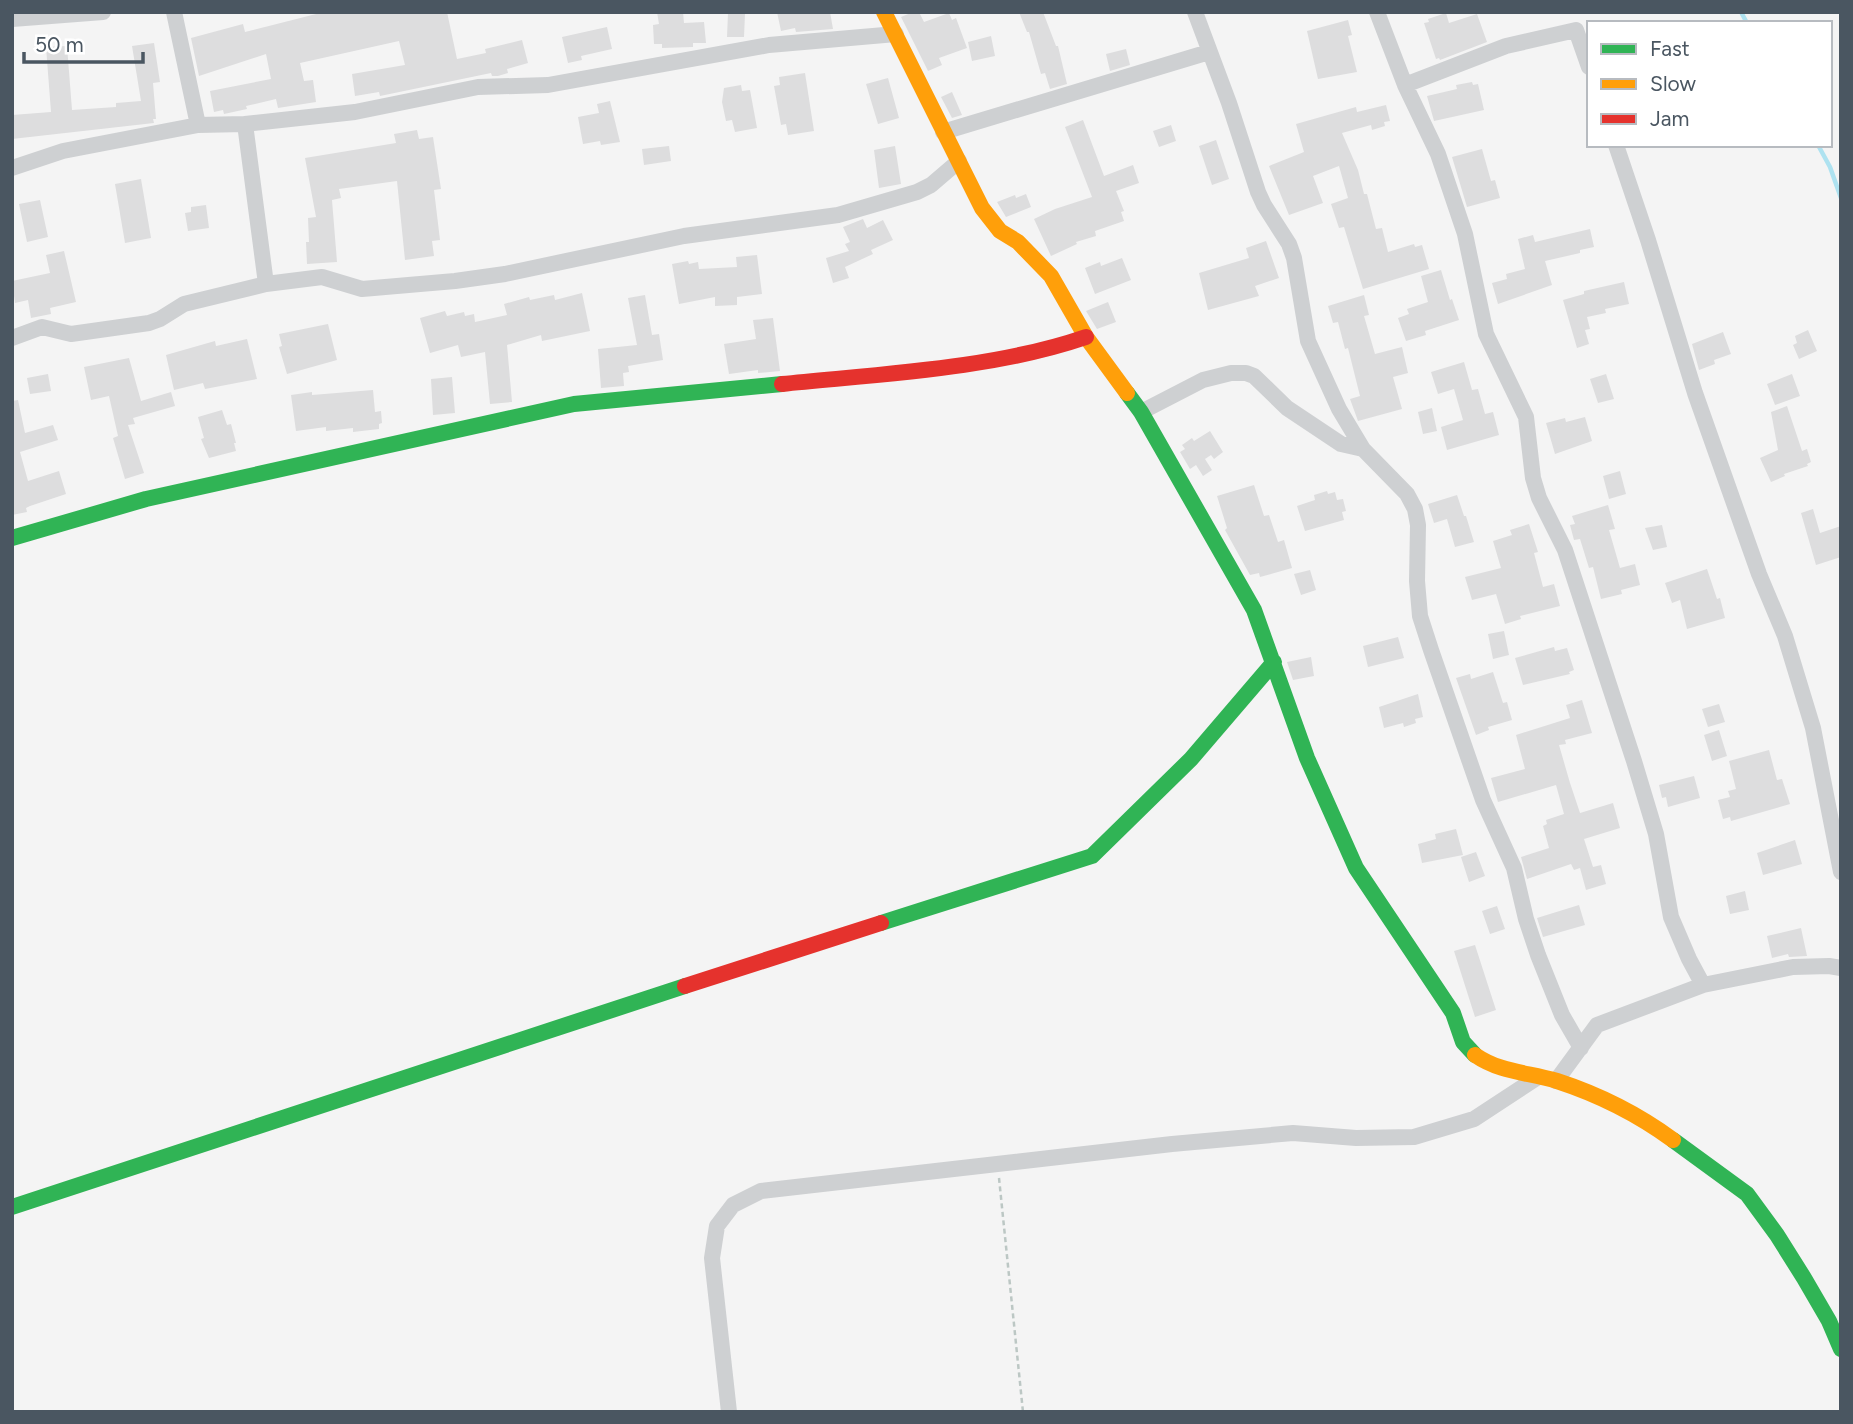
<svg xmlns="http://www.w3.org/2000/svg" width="1853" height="1424" viewBox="0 0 1853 1424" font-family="Figtree,sans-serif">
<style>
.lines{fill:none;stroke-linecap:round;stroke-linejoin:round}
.stream{stroke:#aee2f0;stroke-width:4.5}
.building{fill:#ddddde}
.path{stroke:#bcc7c4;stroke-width:2.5;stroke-dasharray:5 3.5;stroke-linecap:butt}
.street{stroke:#ced0d2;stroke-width:16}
.fast{stroke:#30b455;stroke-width:16}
.slow{stroke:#ff9f0a;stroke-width:16}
.jam{stroke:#e5322d;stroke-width:16}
</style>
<rect width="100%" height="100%" fill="#f4f4f4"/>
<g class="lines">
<path class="stream" d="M1741 12 1747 23
M1818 145 1830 167 1841 198"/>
</g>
<path class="building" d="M324 12H447L457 59 486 53 485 49 522 40 528 63 507 69 508 73 498 76H492L491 73 380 96 379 92 355 96 352 74 405 65 399 41 300 63 304 81 313 80 316 102 278 108 276 99 246 106 247 109 224 114 223 110 214 112 210 91 271 79 266 54 199 76 191 38 243 24 245 32Z
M657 12H683L684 23 704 22 706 43H693V47L662 48V44H654L653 25 659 24Z
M777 12H830L833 29 796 32 795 28 781 31Z
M913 12H919L924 22 949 13 952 20 956 18 967 48 939 58 942 65 928 71 901 17Z
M1019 12H1043L1056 46H1058L1067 84 1050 89 1045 73 1041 74 1029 32H1027Z
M728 13 745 14 744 37H727Z
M1446 13 1449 23 1477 14 1487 42 1440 60 1439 58 1436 59 1424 23 1429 22 1428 19Z
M1348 20 1352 35 1348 36 1357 72 1318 79 1307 31Z
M607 27 612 49 581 56 582 60 568 63 562 37Z
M991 36 995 56 972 61 968 42Z
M154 43 160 82 153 83 156 119H153L154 123 12 139V115L51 112 46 47 67 46 72 110 116 107V103L141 101 132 46Z
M1126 49 1130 65 1110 71 1106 54Z
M805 73 814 131 788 135 786 124 781 125 774 86 780 85 779 77Z
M888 78 899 118 878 124 866 84Z
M1472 82 1473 85 1478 84 1484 110 1434 121 1427 96 1457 89 1456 85Z
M741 85 742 91 750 90 757 128 735 132 732 120 726 121 722 102 724 88Z
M952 92 962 115 952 118 941 97Z
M610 101 620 142 601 145 600 141 583 144 578 117 599 113 597 104Z
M1386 105 1390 121 1384 122 1385 126 1372 130 1371 125 1342 133 1358 170 1364 194H1367L1376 229 1382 228 1388 252 1414 244 1415 247 1422 245 1429 269 1363 289 1344 227 1339 228 1331 204 1348 198 1339 166 1313 176 1323 203 1289 215 1269 166 1304 152 1296 124 1356 107 1357 112Z
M1083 120 1104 176 1133 165 1139 183 1116 191 1124 211 1121 212 1124 221 1095 231 1096 236 1076 242 1077 244 1051 256 1034 219 1055 209 1092 197 1065 127Z
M1171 125 1176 141 1159 147 1153 131Z
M417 130 419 139 433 137 441 189 434 190 440 240 432 241 434 256 405 260 397 181 339 189 341 198 332 200 337 262 307 264 306 242H309L308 218 316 217 305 158 396 143 394 134Z
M1216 140 1229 179 1212 185 1199 146Z
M669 146 671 161 644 165 642 149Z
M895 146 901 184 879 188 874 150Z
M1482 149 1491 181 1495 180 1500 198 1467 207 1452 157Z
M141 179 151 238 125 243 115 184Z
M1026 194 1031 207 1006 217 997 202 1015 195 1016 198Z
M40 200 48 237 27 242 19 204Z
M206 205 209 228 188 231 185 213 191 212V207Z
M863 219 867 228 883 220 893 240 871 250 873 254 845 267 849 278 833 283 826 258 849 251 845 244 850 242 843 227Z
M1590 229 1594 247 1580 250V253L1545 261 1552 285 1498 304 1492 283 1507 279 1506 274 1525 269 1518 239 1533 235 1535 242Z
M1266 241 1279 278 1255 286 1259 296 1208 310 1199 273 1249 258 1246 248Z
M64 251 76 302 50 308 51 314 31 318 28 300 15 303 12 281 50 273 46 255Z
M757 255 762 294 737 297V305L715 306V297L679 304 672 264 688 261 689 264 698 262 699 269 737 267 736 257Z
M1122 258 1131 280 1095 294 1085 268 1100 262 1101 266Z
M1441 270 1450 300 1452 299 1459 320 1425 331 1426 335 1406 341 1398 318 1409 314 1407 309 1428 302 1421 276Z
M1624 282 1629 304 1605 309 1606 313 1587 317 1590 329 1585 330 1589 344 1577 348 1563 300 1584 294V291Z
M582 293 590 331 542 341 541 335 507 345 512 402 490 404 485 352 461 357 458 345 430 353 420 318 445 311 447 316 464 312 465 316 474 314 475 322 507 315 504 304 529 297 530 300 554 295 555 300Z
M645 295 652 335 659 334 663 360 628 366 629 372 623 373 624 386 601 388 598 349 637 345 628 298Z
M1364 295 1369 315 1364 316 1375 354 1402 347 1408 373 1393 377 1402 409 1358 421 1350 399 1360 396 1348 348 1345 349 1338 322 1333 323 1328 306Z
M1108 302 1116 322 1097 329 1086 311Z
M773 318 780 371 758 373V370L729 374 724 344 756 339 753 320Z
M328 324 337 360 287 374 279 347 282 346 279 334Z
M1808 330 1817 351 1799 359 1793 345 1797 343 1795 336Z
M1723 332 1731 354 1714 360 1715 364 1699 370 1692 344Z
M247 339 257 379 205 389 203 383 174 390 166 355 215 341 216 346Z
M129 358 141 401 171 392 175 406 133 418 135 424 128 425 144 473 125 479 113 438 118 436 109 396 91 400 84 367Z
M1464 362 1472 390 1478 389 1485 414 1493 412 1499 435 1447 450 1441 427 1463 420 1454 389 1438 394 1431 372Z
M48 374 51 391 30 394 27 378Z
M1606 374 1614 399 1598 403 1590 379Z
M1792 374 1800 396 1775 405 1767 384Z
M452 377 455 413 433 415 431 379Z
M373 390 375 412 381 411 382 423 379 424V429L353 432V428L326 431V427L296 431 291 395 312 392V395Z
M18 400 25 433 53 425 58 440 20 452 28 481 59 471 66 494 30 506 26 508 27 512 12 515V401Z
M1787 406 1802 451 1807 449 1811 462 1807 464 1808 466 1784 474 1785 476 1771 482 1760 458 1778 450 1771 412Z
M1432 408 1437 431 1423 434 1418 412Z
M222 410 227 425 231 424 236 443H234L236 451 209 458 201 439 204 438 198 417Z
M1585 417 1592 441 1555 454 1546 423 1565 418 1566 422Z
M1210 431 1223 452 1214 459 1211 455 1205 459 1212 470 1203 476 1196 465 1190 469 1180 452 1185 449 1182 445 1192 438 1194 441Z
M1620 471 1626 494 1609 499 1603 476Z
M1254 485 1264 516 1269 515 1278 542 1284 540 1292 568 1260 577 1259 573 1250 575 1225 530 1227 528 1217 496Z
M1327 491 1328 494 1335 492 1337 500 1343 499 1346 511 1342 512 1344 520 1305 531 1297 506 1315 500 1314 495Z
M1457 495 1464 516H1466L1474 542 1455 547 1447 519 1434 523 1428 504Z
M1608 505 1615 529 1609 530 1620 568 1635 564 1640 585 1621 590 1622 594 1601 599 1593 567 1589 568 1580 539 1574 540 1570 525 1575 524 1572 516Z
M1813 509 1820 533 1841 526V557L1816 565 1801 513Z
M1529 524 1538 552 1534 553 1543 587 1554 584 1560 606 1520 616 1521 619 1505 624 1496 594 1472 600 1465 577 1501 568 1493 541 1512 535 1510 530Z
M1662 525 1667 547 1653 550 1645 528Z
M1707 569 1717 599 1720 598 1725 618 1687 629 1680 600 1672 603 1665 583Z
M1310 570 1316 590 1301 595 1294 574Z
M1504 631 1509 655 1493 659 1488 634Z
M1398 637 1404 658 1368 667 1363 646Z
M1554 647 1555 651 1567 648 1574 670 1569 672 1570 674 1523 685 1515 658Z
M1311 657 1314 676 1293 680 1287 662Z
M1493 672 1503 703 1507 702 1512 720 1488 727 1489 730 1476 735 1456 678 1470 674 1471 679Z
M1418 694 1423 717 1415 719 1416 723 1404 727 1403 723 1384 728 1379 707Z
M1582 700 1592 733 1565 740 1566 744 1559 745 1570 783 1580 813 1613 803 1620 828 1584 839 1593 867 1601 865 1606 884 1586 890 1580 868 1574 870 1571 864 1527 879 1521 857 1549 848 1543 826 1547 824 1546 820 1564 814 1556 785 1498 802 1491 778 1525 769 1516 735 1570 718 1566 705Z
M1719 704 1725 722 1708 727 1702 709Z
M1719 730 1727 756 1712 761 1704 735Z
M1769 750 1777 780 1782 779 1790 804 1731 821 1730 817 1723 819 1718 800 1730 797 1728 791 1736 789 1729 761Z
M1694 776 1700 798 1668 807 1666 797 1662 798 1659 785Z
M1456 829 1463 855 1422 863 1418 844 1436 839 1435 834Z
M1795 840 1802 864 1763 875 1757 853Z
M1476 852 1485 876 1469 882 1461 857Z
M1745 891 1749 910 1730 914 1726 896Z
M1579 905 1585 925 1543 937 1537 918Z
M1497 906 1505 929 1490 934 1482 911Z
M1801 928 1807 956 1789 957 1788 954 1772 958 1767 936Z
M1475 945 1496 1010 1475 1017 1454 951Z"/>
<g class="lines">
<path class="path" d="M999 1178 1023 1412"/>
<path class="street" d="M174 12 198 125
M1195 12 1229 103 1258 192 1264 205 1289 244 1294 258 1308 341 1339 409 1363 449 1407 494 1415 509 1418 525 1417 581 1420 616 1431 650 1483 800 1514 868 1526 919 1538 955 1562 1015 1581 1048
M1377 12 1405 85 1438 154 1465 234 1486 334 1526 417 1533 478 1539 498 1565 550 1634 761 1656 834 1671 917 1689 959 1703 985
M12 19 103 12
M1405 85 1506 46 1576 30 1589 67
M245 124 266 284
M943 132 1209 52
M1616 145 1648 240 1695 393 1759 574 1785 636 1813 728 1841 872
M12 168 63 151 198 125 245 124 355 112 478 87 548 85 769 45 896 34
M12 338 42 327 71 334 149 323 160 319 184 304 266 284 322 277 362 289 455 281 505 274 684 236 838 215 917 192 931 185 959 161
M1141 412 1203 380 1231 373H1246L1254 376 1287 408 1341 444 1363 449
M1556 1081 1597 1025 1703 985 1793 967 1829 966 1841 968
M729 1412 712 1258 717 1226 733 1205 761 1191 1172 1144 1293 1133 1356 1138 1414 1137 1474 1119 1538 1077"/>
<path class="fast" d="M1127 393 1141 412 1254 610 1307 758 1356 868 1453 1013 1463 1042 1475 1055
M12 538 146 499 574 404 782 384
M881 923 1092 856 1191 759 1274 662
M1673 1140 1747 1194 1777 1235 1804 1278 1829 1321 1841 1349
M12 1207 685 986"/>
<path class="slow" d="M884 12 982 208 1000 231 1018 242 1051 276 1086 337 1127 393
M1475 1055C1501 1073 1528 1072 1557 1081 1597 1094 1639 1115 1673 1140"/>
<path class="jam" d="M782 384C880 374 993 369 1086 337
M685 986 881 923"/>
</g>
<rect width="1853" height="1424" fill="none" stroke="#4a5661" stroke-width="28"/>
<rect x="1587" y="21" width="245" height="126" fill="#ffffff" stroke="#b7bbc0" stroke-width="2"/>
<rect x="1601" y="44" width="35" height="10" fill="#30b455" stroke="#b7bbc0" stroke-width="2"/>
<text x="1650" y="56" font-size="21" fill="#4a5661">Fast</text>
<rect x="1601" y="79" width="35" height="10" fill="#ff9f0a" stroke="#b7bbc0" stroke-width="2"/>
<text x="1650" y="91" font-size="21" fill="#4a5661">Slow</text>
<rect x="1601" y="114" width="35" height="10" fill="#e5322d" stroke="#b7bbc0" stroke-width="2"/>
<text x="1650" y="126" font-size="21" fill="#4a5661">Jam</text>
<path d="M24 52v10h119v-10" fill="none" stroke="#4a5661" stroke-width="3.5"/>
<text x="35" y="52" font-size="21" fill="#4a5661" stroke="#ffffff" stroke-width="5" paint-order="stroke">50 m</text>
</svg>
